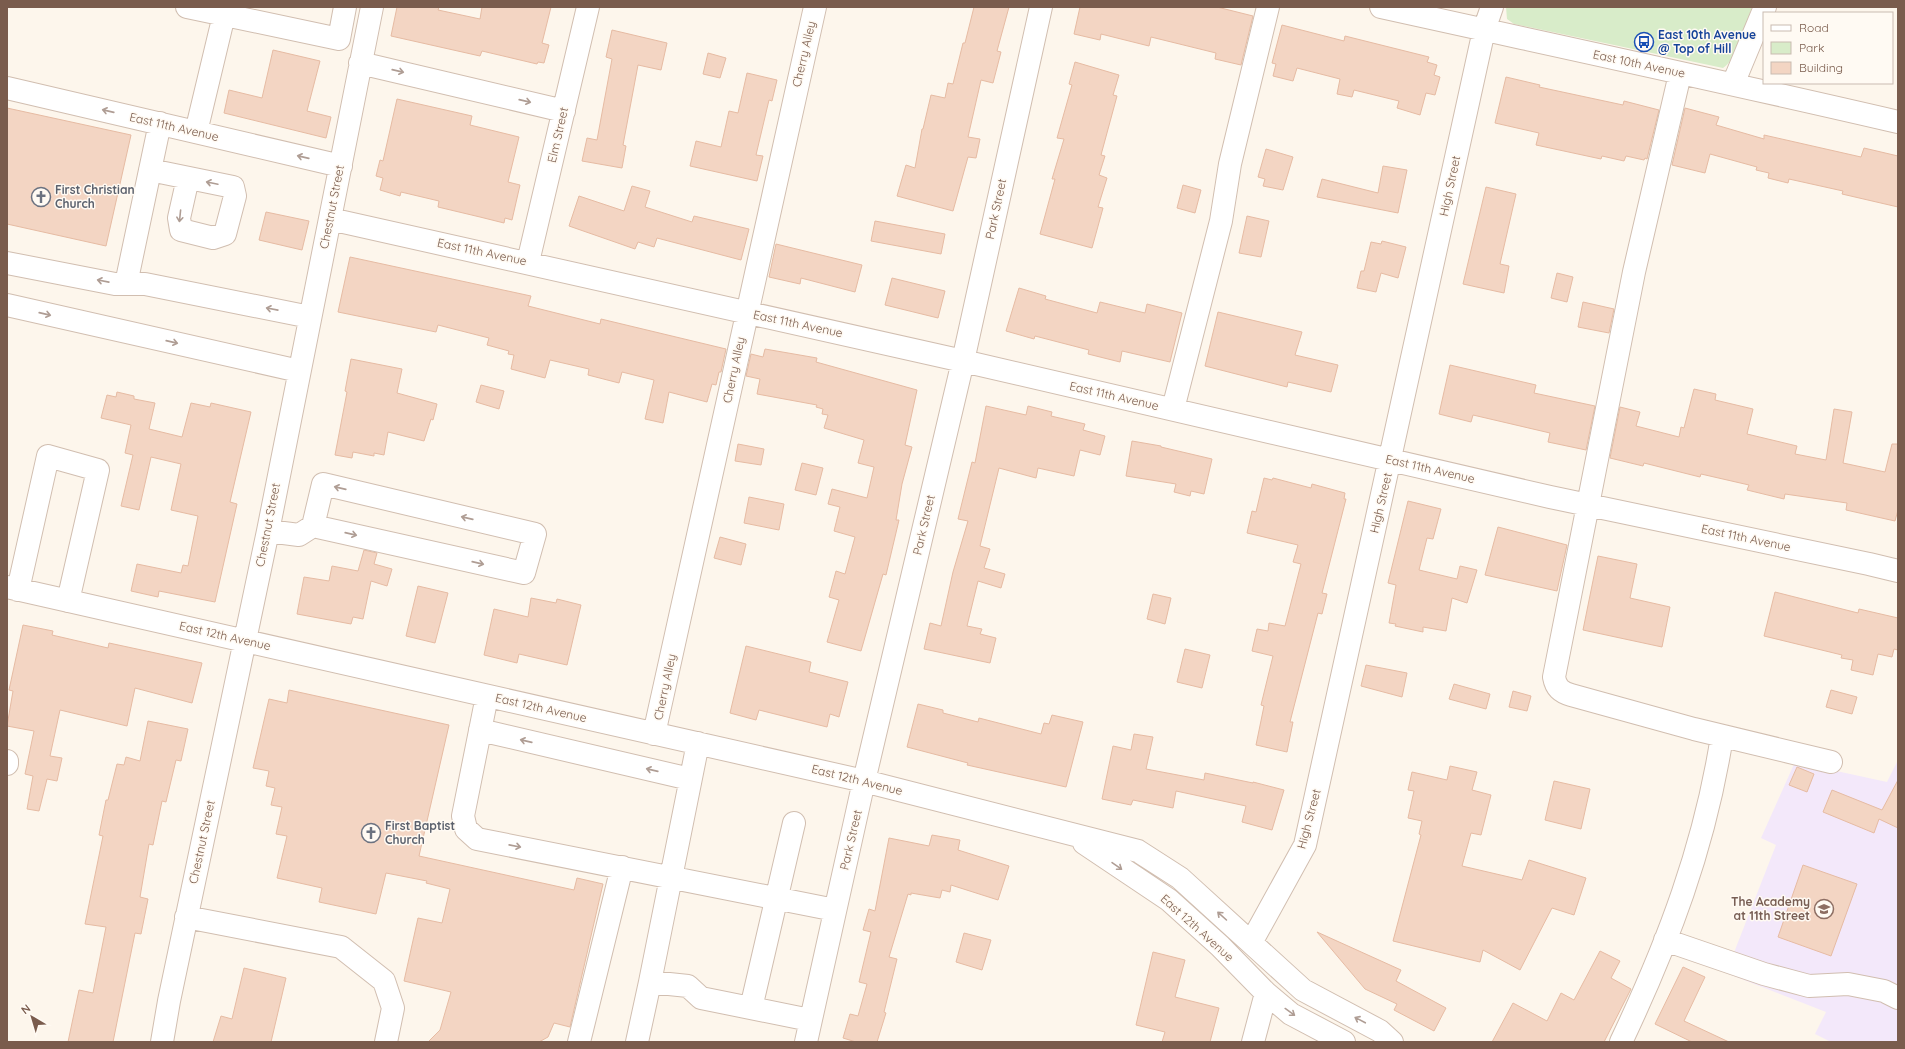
<svg xmlns="http://www.w3.org/2000/svg" width="1905" height="1049" viewBox="0 0 1905 1049" font-family="Quicksand,sans-serif">
<style>
.education{fill:#f3e8fa}
.green{fill:#d8ecc9}
.building{fill:#f3d5c3;stroke:#e6bba3}
.lines{fill:none;stroke-linecap:round;stroke-linejoin:round}
.minor-casing{stroke:#d1beb0;stroke-width:24}
.minor{stroke:#fff;stroke-width:22}
.oneway{stroke:#af9d94}
.labels{text-anchor:middle;stroke-width:3;stroke-linejoin:round;paint-order:stroke}
.transit-label{font-size:12px;font-weight:bold;fill:#164399;stroke:#fffaf3;text-anchor:start}
.street-label{font-size:12px;fill:#7a5c4d;stroke:#fffaf3}
.worship-label{font-size:12px;font-weight:bold;fill:#5b616d;stroke:#fffaf3;text-anchor:start}
.education-label{font-size:12px;font-weight:bold;fill:#785e54;stroke:#fffaf3;text-anchor:end}
</style>
<rect width="100%" height="100%" fill="#fdf6ec"/>
<path class="education" d="M1898 760V1042H1831L1815 1034 1826 1012 1726 973 1776 845 1761 838 1795 762 1887 782Z"/>
<path class="green" d="M1506 7H1752C1747 21 1736 61 1723 68L1514 24 1507 19Z"/>
<path class="building" d="M397 7H439L438 10 480 19 482 7H551L542 43 549 45 544 63 538 62 537 64 482 51 480 56 391 36Z
M974 7H1009L997 51 1001 52 993 83 981 80 968 137 980 139 976 158 968 157 953 211 897 196 906 165 915 168 922 129H923L931 95 945 98 948 83 953 84 963 43H965Z
M1080 7H1217L1253 16 1241 65 1215 59 1216 53 1151 37 1149 46 1101 34 1100 40 1074 34Z
M1282 25 1344 41 1345 36 1429 57 1427 62 1437 65 1434 75 1440 77 1435 95 1426 93 1420 115 1397 108 1399 101 1354 90 1352 97 1337 94 1340 79 1297 68 1293 81 1273 76 1276 64 1272 63Z
M612 30 667 43 661 70 638 65 623 145 626 146 622 168 582 161 587 138 597 140 612 59 606 57Z
M273 50 320 61 307 111 331 117 326 138 224 113 229 90 262 98Z
M708 53 726 58 720 78 703 74Z
M1075 62 1119 75 1113 95 1117 96 1101 155 1105 156 1099 175 1107 178 1098 207 1103 208 1092 248 1040 234 1055 179H1052L1064 139 1057 138 1072 85 1069 84Z
M747 73 777 80 772 101 769 100 756 155 763 156 757 181 690 166 696 141 721 147 729 111 738 113Z
M1506 77 1540 85 1539 87 1623 105 1624 101 1659 110 1647 159 1645 158 1644 160 1626 156 1624 161 1602 156 1601 159 1536 145 1539 133 1495 123Z
M397 99 472 116 470 125 519 137 508 182 520 185 512 220 505 218 504 223 480 217 438 207 439 201 401 192 400 196 380 190 383 178 376 176 380 160 383 161Z
M7 108 131 135 106 246 7 224Z
M1685 108 1719 117 1716 125 1764 139V135L1861 157 1864 148 1898 156V207L1842 194 1843 191 1789 179 1788 183 1768 178 1769 173 1756 170 1757 167 1710 154 1705 173 1672 165Z
M1266 149 1293 157 1283 190 1263 186 1265 179 1258 177Z
M1383 166 1407 170 1398 213 1317 197 1322 179 1378 193Z
M1183 185 1201 190 1195 213 1177 208Z
M632 186 650 191 645 207 692 222 694 216 749 229 741 260 657 238 654 247 638 242 635 249 569 226 579 196 624 211Z
M1486 187 1516 194 1500 264 1509 266 1504 293 1463 284Z
M266 212 309 221 302 250 259 240Z
M1247 216 1269 221 1261 257 1239 253Z
M875 221 945 234 941 254 871 241Z
M1382 241 1406 247 1398 278 1381 273 1376 292 1357 288 1361 271H1364L1371 242 1381 244Z
M776 244 862 265 855 292 801 278 800 284 769 277Z
M350 257 531 296 528 306 600 324 601 319 726 349 721 372H719L716 385 712 384 707 402 669 392 663 423 645 419 654 380 622 372 619 383 588 375 589 369 550 360 545 378 511 369 514 355 508 354 509 351 487 345 489 338 438 325 436 332 338 312Z
M1557 273 1573 277 1567 302 1551 298Z
M892 278 945 291 938 318 885 305Z
M1019 288 1046 296 1045 299 1097 313 1100 302 1145 313 1147 304 1182 313 1170 362 1122 351 1120 362 1088 354 1089 350 1035 336 1034 339 1006 331Z
M1583 302 1614 309 1609 333 1578 327Z
M1218 312 1302 332 1295 355 1338 365 1331 392 1288 382 1287 387 1205 366Z
M765 349 817 358 816 362 917 390 905 445 912 447 902 484 896 520H899L886 575 883 574 861 651 827 642 839 600 829 597 836 571 845 574 855 537 834 531 840 507 828 504 832 489 867 498 874 467 858 463 864 440 824 428 828 415 822 414 823 409 816 407 817 405 757 394 760 379 746 376 751 354 763 357Z
M351 359 402 369 397 393 437 404 433 420 431 419 424 441 388 432 384 455 374 453V456L353 452 352 458 335 455 347 392 345 391Z
M1450 365 1536 385 1534 393 1595 406 1586 450 1548 442 1550 433 1473 415 1471 422 1439 414Z
M481 385 504 391 499 409 476 402Z
M1694 389 1716 394 1715 400 1753 409 1747 434 1797 446 1795 454 1826 460 1834 409 1852 412 1843 463 1885 472 1892 444H1898V510L1895 521 1846 510 1847 503 1785 494 1784 499 1747 490 1749 485 1701 474 1700 477 1644 463 1643 466 1610 458 1620 407 1640 412 1636 426 1679 437 1681 427 1684 428Z
M117 392 134 396V399L155 403 149 429 182 437 191 403 210 407 211 403 251 412 230 502 237 504 215 602 159 591 158 597 131 591 137 564 181 573 183 565 188 566 198 516 171 510 181 464 151 457 139 510 121 506 133 455 125 453 131 425 101 418 107 395 116 397Z
M986 406 1026 415 1028 406 1052 412 1051 416 1085 424 1083 430 1105 436 1100 455 1080 450 1074 476 1038 468 1036 478 999 468 980 546 990 549 984 568 1005 574 1001 588 978 581 967 626 982 629 980 634 996 638 990 663 924 649 930 623 941 626 953 572 968 521 958 519 972 462 975 463Z
M1132 441 1161 446V447L1212 459 1204 494 1191 491 1190 496 1174 492 1176 484 1126 476Z
M738 444 764 449 761 465 735 461Z
M802 463 823 468 816 495 795 490Z
M1264 478 1272 480 1273 478 1311 488 1312 484 1345 493 1344 499H1346L1322 593 1327 594 1322 614 1318 613 1290 722H1293L1287 752 1256 745 1264 706 1261 705 1273 656 1252 651 1257 629 1268 631 1269 623 1285 626 1301 564 1293 562 1298 545 1247 533 1252 511 1256 512Z
M749 497 784 504 779 530 744 523Z
M1408 501 1441 509 1433 539 1427 538 1419 570 1457 579 1460 566 1477 570 1467 603 1452 598 1446 631 1423 627V632L1395 626 1396 624 1389 623 1396 585 1388 583Z
M1498 527 1567 545 1557 591 1485 575Z
M720 537 746 544 741 565 714 558Z
M364 550 377 553 374 564 392 569 387 586 371 581 363 619 353 617 351 624 297 614 304 577 329 581 332 566 358 571Z
M1598 556 1637 564 1630 598 1670 607 1662 647 1583 630Z
M418 586 448 593 435 643 406 636Z
M1775 592 1858 613 1859 609 1898 618V650L1894 649 1892 657 1878 654 1873 675 1851 670 1853 660 1841 658 1842 655 1764 636Z
M1153 594 1171 598 1165 624 1147 619Z
M531 598 556 603 557 599 581 605 567 665 519 654 517 663 484 655 494 609 528 617Z
M23 625 53 631 52 635 108 648 109 643 202 663 192 703 135 688 127 726 60 710 50 756 62 758 57 781 47 779 39 811 27 809 33 776 25 774 34 731 7 726 13 691 9 690Z
M746 646 811 662 809 672 848 682 839 717 830 714 827 727 759 710 756 720 730 713Z
M1185 649 1210 655 1202 688 1177 682Z
M1366 665 1407 673 1402 697 1361 686Z
M1454 684 1490 694 1486 709 1449 699Z
M289 690 449 725 419 856 574 890 577 878 603 884 570 1027 554 1023 548 1037 539 1042H428L440 1030 451 992 404 981 418 918 442 923 450 889 426 883 427 881 386 873 376 914 319 902 322 888 277 878 287 836 276 834 282 807 271 805 275 788 266 786 269 771 253 768 269 699 287 703Z
M1831 690 1857 697 1852 714 1826 707Z
M1513 691 1531 696 1527 711 1509 707Z
M918 704 943 710V713L978 722 979 718 1041 734 1044 723 1049 724 1052 715 1083 722 1066 787 967 765 968 763 907 747Z
M148 721 188 729 181 761 176 760 166 802 162 801 153 845 149 844 140 897 148 899 141 934 135 933 113 1042H68L79 990 93 993 106 927 85 924 103 836 99 835 106 800H108L117 764 124 765 126 757 140 761Z
M1134 734 1153 737 1146 769 1204 780 1205 773 1253 783V782L1284 790 1272 830 1242 822 1246 806 1176 791 1173 808 1133 800 1131 805 1102 799 1113 746 1131 750Z
M1450 766 1477 772 1472 790 1491 795 1481 835 1471 833 1462 866 1522 880 1529 860 1586 878 1574 915 1552 908 1520 970 1483 950 1480 962 1393 941 1421 835 1419 834 1422 821 1408 818 1414 791 1408 790 1412 772 1447 780Z
M1797 767 1814 774 1807 792 1789 785Z
M1898 780V828L1879 819 1874 833 1823 812 1832 790 1882 810Z
M1554 781 1590 789 1581 829 1545 820Z
M932 835 960 840 958 850 1009 866 998 900 951 885 950 892 942 890 940 898 911 893V895L908 894 889 957 897 959 884 1012 886 1013 877 1042H856L843 1038 850 1014 858 1016 867 984 859 982 871 932 863 930 869 909 875 911 889 838 929 846Z
M1803 865 1857 884 1831 956 1778 937Z
M1317 932 1401 970 1396 981 1446 1008 1434 1031 1394 1010 1397 1004 1365 989Z
M964 933 991 940 982 970 956 962Z
M1600 951 1620 961 1611 978 1631 989 1604 1042H1492L1513 1003 1547 1021 1561 993 1574 1000Z
M1153 952 1185 960 1175 997 1219 1008 1210 1042H1162L1165 1032 1136 1025Z
M1683 967 1705 977 1684 1021 1729 1042H1692L1655 1024Z
M244 968 286 978 271 1042H213L221 1016 232 1019Z"/>
<g class="lines">
<defs>
<path id="minor" d="M187 7 339 39 345 7
M1381 7C1553 45 1726 82 1898 122
M360 63 564 111
M1680 74 1634 272 1554 677C1556 688 1561 692 1571 695L1694 729 1831 762
M1733 84 1765 7
M7 88 341 166
M196 132 224 15
M150 170 233 187 235 196 225 234 213 238 181 230 179 218 188 178
M330 219 963 361 1550 497 1869 564 1898 571
M528 262 588 7
M7 263 115 284H145L310 317
M126 284 160 123
M7 305 299 371
M1173 409 1221 221 1230 164 1268 7
M268 531 299 535 313 526 524 573 535 534 323 484 313 526
M7 587 864 781 1138 851 1180 878 1303 990 1380 1031 1392 1042
M18 590 48 456 98 470 68 601
M487 696 463 816 466 829 477 839 835 910
M480 730 690 779
M654 734 815 7
M7 761V764
M1084 843 1169 900 1220 946 1266 993 1291 1014 1344 1042
M186 917 341 947 384 981 393 1008 386 1042
M1665 940 1764 974 1809 986 1848 984 1884 991 1898 998
M1252 941 1305 845 1484 30 1492 7
M650 982 698 743
M751 1008 794 823
M162 1042 169 1001 268 531 372 7
M579 1042 622 867
M637 1042 650 982 688 986 701 998 810 1020
M806 1042 864 781 963 361 1041 7
M1253 1042 1266 993
M1621 1042C1668 943 1705 846 1722 736"/>
</defs>
<use href="#minor" class="minor-casing"/>
<use href="#minor" class="minor"/>
</g>
<defs><path id="oneway-shaft" d="M-6 0H5M1.5-3L5.5 0L1.5 3" fill="none" stroke-width="1.6" stroke-linecap="round" stroke-linejoin="round"/></defs>
<g class="oneway">
<use href="#oneway-shaft" transform="translate(398 71) rotate(13)"/>
<use href="#oneway-shaft" transform="translate(525 101) rotate(13)"/>
<use href="#oneway-shaft" transform="translate(108 111) rotate(-167)"/>
<use href="#oneway-shaft" transform="translate(303 157) rotate(-167)"/>
<use href="#oneway-shaft" transform="translate(212 183) rotate(-168)"/>
<use href="#oneway-shaft" transform="translate(180 216) rotate(96)"/>
<use href="#oneway-shaft" transform="translate(103 281) rotate(-169)"/>
<use href="#oneway-shaft" transform="translate(272 309) rotate(-169)"/>
<use href="#oneway-shaft" transform="translate(45 314) rotate(13)"/>
<use href="#oneway-shaft" transform="translate(172 342) rotate(13)"/>
<use href="#oneway-shaft" transform="translate(340 488) rotate(-167)"/>
<use href="#oneway-shaft" transform="translate(467 518) rotate(-167)"/>
<use href="#oneway-shaft" transform="translate(351 534) rotate(13)"/>
<use href="#oneway-shaft" transform="translate(478 563) rotate(13)"/>
<use href="#oneway-shaft" transform="translate(526 741) rotate(-167)"/>
<use href="#oneway-shaft" transform="translate(652 770) rotate(-167)"/>
<use href="#oneway-shaft" transform="translate(515 846) rotate(11)"/>
<use href="#oneway-shaft" transform="translate(1117 866) rotate(35)"/>
<use href="#oneway-shaft" transform="translate(1222 916) rotate(-138)"/>
<use href="#oneway-shaft" transform="translate(1290 1012) rotate(36)"/>
<use href="#oneway-shaft" transform="translate(1360 1020) rotate(-152)"/>
</g>
<defs>
<symbol id="bus-ring" viewBox="-11 -11 22 22"><circle r="9.5" fill="#fffaf3" stroke="#1a4fb4" stroke-width="1.5"/><path d="M-5-6H5V4H4V6H2V4H-2V6H-4V4H-5ZM-3.5-4V0h7V-4ZM-3.5 1.2v1.5H-2V1.2ZM2 1.2v1.5H3.5V1.2Z" fill="#1a4fb4"/></symbol>
<symbol id="church-ring" viewBox="-11 -11 22 22"><circle r="9.5" fill="#fffaf3" stroke="#6b7280" stroke-width="1.5"/><path d="M-1.2-6h2.4v3.5h3.3v2.4h-3.3V6h-2.4V-.1h-3.3v-2.4h3.3Z" fill="#6b7280"/></symbol>
<symbol id="school-ring" viewBox="-11 -11 22 22"><circle r="9.5" fill="#fffaf3" stroke="#8d6e63" stroke-width="1.5"/><path d="M0-5L7-2L0 1L-7-2ZM-4 1L0 2.5L4 1V4Q0 6-4 4Z" fill="#8d6e63"/></symbol>
</defs>
<g fill-rule="evenodd">
<use href="#bus-ring" x="1633" y="31" width="22" height="22"/>
<use href="#church-ring" x="30" y="186" width="22" height="22"/>
<use href="#church-ring" x="360" y="822" width="22" height="22"/>
<use href="#school-ring" x="1813" y="898" width="22" height="22"/>
</g>
<g class="labels">
<g class="transit-label">
<text x="1658" y="39">East 10th Avenue<tspan x="1658" dy="14">@ Top of Hill</tspan></text>
</g>
<g class="street-label">
<text transform="translate(804 54) rotate(-77)" y="4">Cherry Alley</text>
<text transform="translate(1639 64) rotate(12)" y="4">East 10th Avenue</text>
<text transform="translate(174 127) rotate(13)" y="4">East 11th Avenue</text>
<text transform="translate(558 135) rotate(-77)" y="4">Elm Street</text>
<text transform="translate(1450 186) rotate(-78)" y="4">High Street</text>
<text transform="translate(332 207) rotate(-79)" y="4">Chestnut Street</text>
<text transform="translate(996 209) rotate(-78)" y="4">Park Street</text>
<text transform="translate(482 252) rotate(12)" y="4">East 11th Avenue</text>
<text transform="translate(798 324) rotate(12)" y="4">East 11th Avenue</text>
<text transform="translate(734 370) rotate(-78)" y="4">Cherry Alley</text>
<text transform="translate(1114 396) rotate(13)" y="4">East 11th Avenue</text>
<text transform="translate(1430 469) rotate(13)" y="4">East 11th Avenue</text>
<text transform="translate(1381 503) rotate(-77)" y="4">High Street</text>
<text transform="translate(268 525) rotate(-79)" y="4">Chestnut Street</text>
<text transform="translate(924 525) rotate(-77)" y="4">Park Street</text>
<text transform="translate(1746 538) rotate(12)" y="4">East 11th Avenue</text>
<text transform="translate(225 636) rotate(13)" y="4">East 12th Avenue</text>
<text transform="translate(665 687) rotate(-78)" y="4">Cherry Alley</text>
<text transform="translate(541 708) rotate(13)" y="4">East 12th Avenue</text>
<text transform="translate(857 780) rotate(14)" y="4">East 12th Avenue</text>
<text transform="translate(1309 819) rotate(-75)" y="4">High Street</text>
<text transform="translate(851 840) rotate(-77)" y="4">Park Street</text>
<text transform="translate(202 842) rotate(-78)" y="4">Chestnut Street</text>
<text transform="translate(1197 928) rotate(42)" y="4">East 12th Avenue</text>
</g>
<g class="worship-label">
<text x="55" y="194">First Christian<tspan x="55" dy="14">Church</tspan></text>
<text x="385" y="830">First Baptist<tspan x="385" dy="14">Church</tspan></text>
</g>
<g class="education-label">
<text x="1810" y="906">The Academy<tspan x="1810" dy="14">at 11th Street</tspan></text>
</g>
</g>
<rect width="1905" height="1049" fill="none" stroke="#7a5c4d" stroke-width="16"/>
<rect x="1763" y="12" width="130" height="72" fill="#fffaf3" stroke="#cabbb1"/>
<rect x="1771" y="25" width="20" height="6" fill="#ffffff" stroke="#cabbb1"/>
<text x="1799" y="32" font-size="12" fill="#7a5c4d">Road</text>
<rect x="1771" y="42" width="20" height="12" fill="#d8ecc9" stroke="#cabbb1"/>
<text x="1799" y="52" font-size="12" fill="#7a5c4d">Park</text>
<rect x="1771" y="62" width="20" height="12" fill="#f3d5c3" stroke="#cabbb1"/>
<text x="1799" y="72" font-size="12" fill="#7a5c4d">Building</text>
<g transform="translate(32 1017) rotate(322)" stroke="#fffaf3" stroke-width="3" paint-order="stroke">
<path d="M0-3L7 15L0 10L-7 15Z" fill="#7a5c4d"/>
<text y="-6" font-size="11" font-weight="bold" text-anchor="middle" fill="#7a5c4d">N</text>
</g>
</svg>
